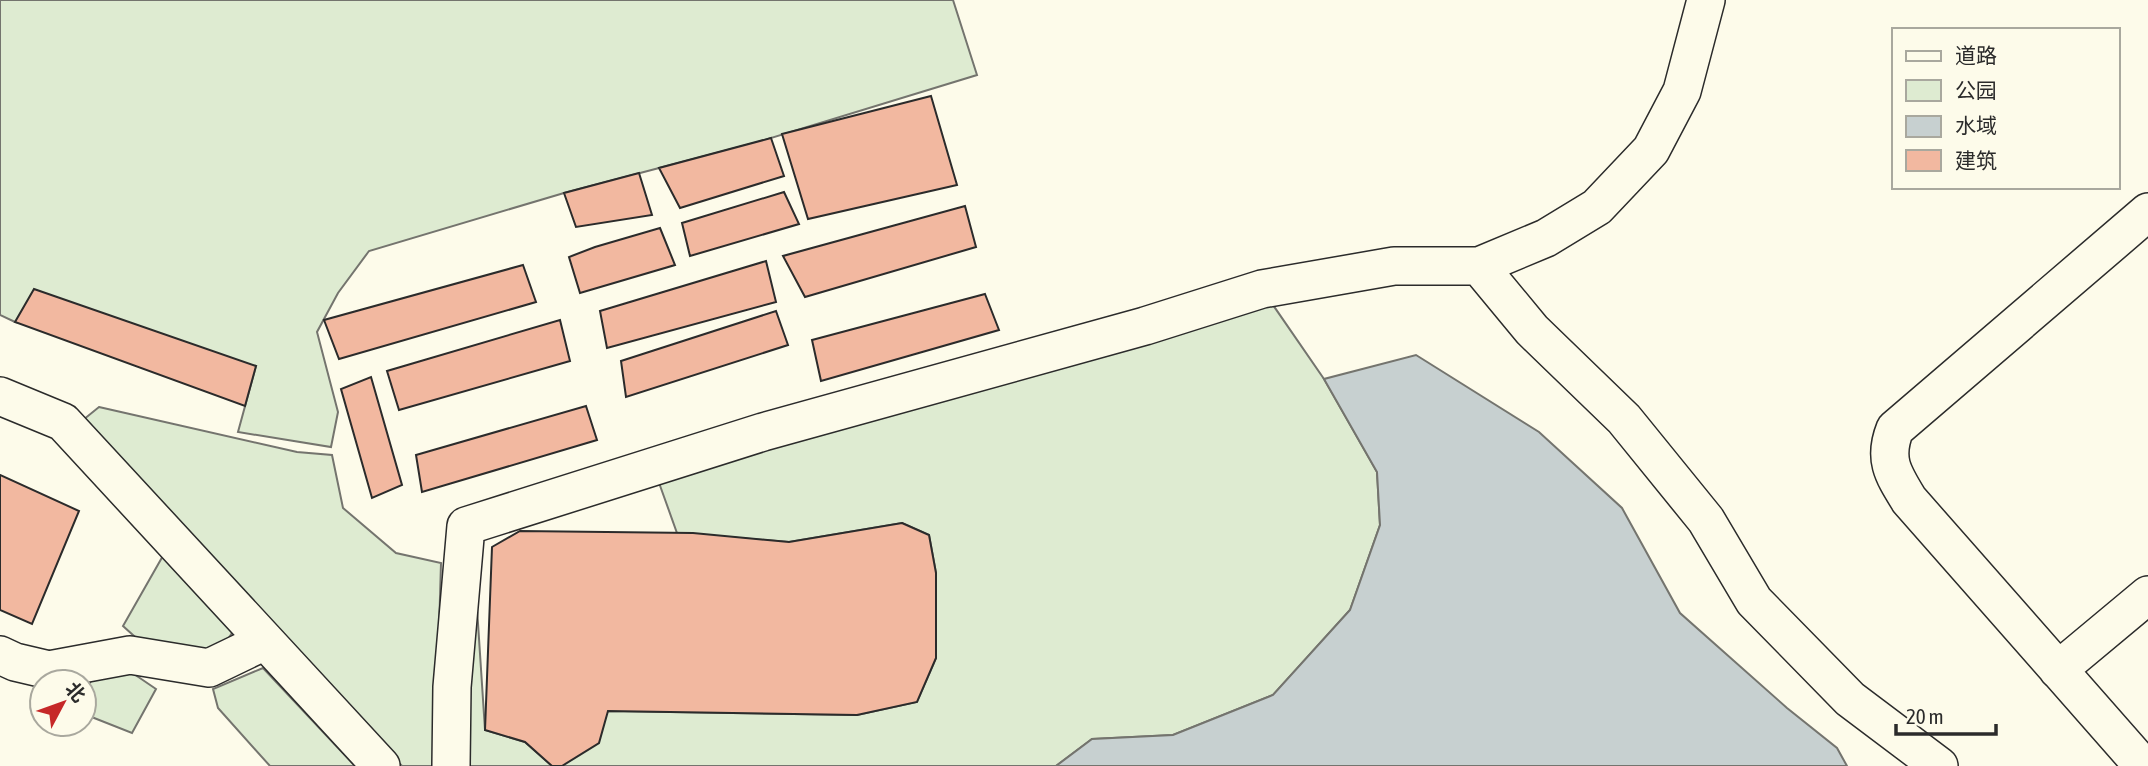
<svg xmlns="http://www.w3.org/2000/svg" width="2148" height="766" viewBox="0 0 2148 766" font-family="'Asap Condensed','Noto Sans SC',sans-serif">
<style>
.green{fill:#deebd1;stroke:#74746e;stroke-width:2}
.water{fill:#c7d0d0;stroke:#74746e;stroke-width:2}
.building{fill:#f2b8a0;stroke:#2b2b2b;stroke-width:2}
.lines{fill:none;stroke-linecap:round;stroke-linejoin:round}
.minor-casing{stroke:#2b2b2b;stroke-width:40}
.minor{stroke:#fdfbea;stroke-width:37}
</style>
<rect width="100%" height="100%" fill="#fdfbea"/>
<path class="green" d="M0 0H953L977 75 758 142 564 193 369 251 338 293 317 332 338 412 331 447 238 432 256 366 15 322 0 315Z
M1262 289 1324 379 1377 472 1380 525 1350 610 1273 695 1173 735 1092 739 1056 766H562L608 711 857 715 917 702 936 658V573L929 535 902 523 789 542 677 533 658 480Z
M99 407 297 452 332 455 343 508 396 553 441 563 435 766H402L78 424Z
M168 547 238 624 228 639 201 652 144 645 123 626Z
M477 608 485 730 525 742 552 766H463L466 618Z
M106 655 156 689 132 733 84 714V693Z
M263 668 355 766H270L218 708 213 689Z"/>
<path class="water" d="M1416 355 1539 432 1622 508 1680 613 1787 708 1837 748 1847 766H1056L1092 739 1173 735 1273 695 1350 610 1380 525 1377 472 1324 379Z"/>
<path class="building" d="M931 96 957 185 808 219 782 134Z
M771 138 784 176 680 208 659 168Z
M639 173 652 215 576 227 564 193Z
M784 192 799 224 690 256 682 223Z
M965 206 976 247 805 297 783 256Z
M660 228 675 265 580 293 569 257 595 247Z
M766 261 776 302 607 348 600 311Z
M523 265 536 302 339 359 324 320Z
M34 289 256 366 245 406 15 322Z
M985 294 999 330 821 381 812 340Z
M776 311 788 345 626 397 621 361Z
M560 320 570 361 399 410 387 371Z
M371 377 402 485 372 498 341 389Z
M586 406 597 440 422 492 416 455Z
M0 475 79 511 32 624 0 610Z
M902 523 929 535 936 573V658L917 702 857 715 608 711 599 743 562 766H552L525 742 485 730 492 547 520 531 693 533 789 542Z"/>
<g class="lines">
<defs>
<path id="minor" d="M1479 266 1546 238 1597 207 1651 150 1682 91 1706 0
M0 396 63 422 381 766
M0 655 15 662 49 670 130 655 209 668 265 641
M2058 670 2148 595
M451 766 452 687 466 526 763 432 1145 326 1262 289 1394 266H1479L1532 330 1624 419 1706 520 1754 601 1850 699 1939 766
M2143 766 1909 500C1893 474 1883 459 1895 429L2148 212"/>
</defs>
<use href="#minor" class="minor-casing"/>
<use href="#minor" class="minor"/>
</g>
<rect x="1892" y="28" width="228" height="161" fill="#fdfbea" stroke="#a9a89e" stroke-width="2"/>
<rect x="1906" y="51" width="35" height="10" fill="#fdfbea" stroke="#a9a89e" stroke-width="2"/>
<text x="1955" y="63" font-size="21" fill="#2b2b2b">道路</text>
<rect x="1906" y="80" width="35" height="21" fill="#deebd1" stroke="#a9a89e" stroke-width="2"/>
<text x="1955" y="98" font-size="21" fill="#2b2b2b">公园</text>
<rect x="1906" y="116" width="35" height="21" fill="#c7d0d0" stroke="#a9a89e" stroke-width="2"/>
<text x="1955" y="133" font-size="21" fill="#2b2b2b">水域</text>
<rect x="1906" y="150" width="35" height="21" fill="#f2b8a0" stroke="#a9a89e" stroke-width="2"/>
<text x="1955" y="168" font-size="21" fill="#2b2b2b">建筑</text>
<g transform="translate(63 703) rotate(49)"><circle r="33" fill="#fdfbea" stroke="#a9a89e" stroke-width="2"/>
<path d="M0-5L12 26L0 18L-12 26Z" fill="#c62828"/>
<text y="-10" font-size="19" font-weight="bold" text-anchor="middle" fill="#2b2b2b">北</text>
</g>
<path d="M1896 724v10h100v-10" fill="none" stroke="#2b2b2b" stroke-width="3.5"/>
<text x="1906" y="724" font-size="21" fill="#2b2b2b" stroke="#fdfbea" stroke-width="5" paint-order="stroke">20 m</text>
</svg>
